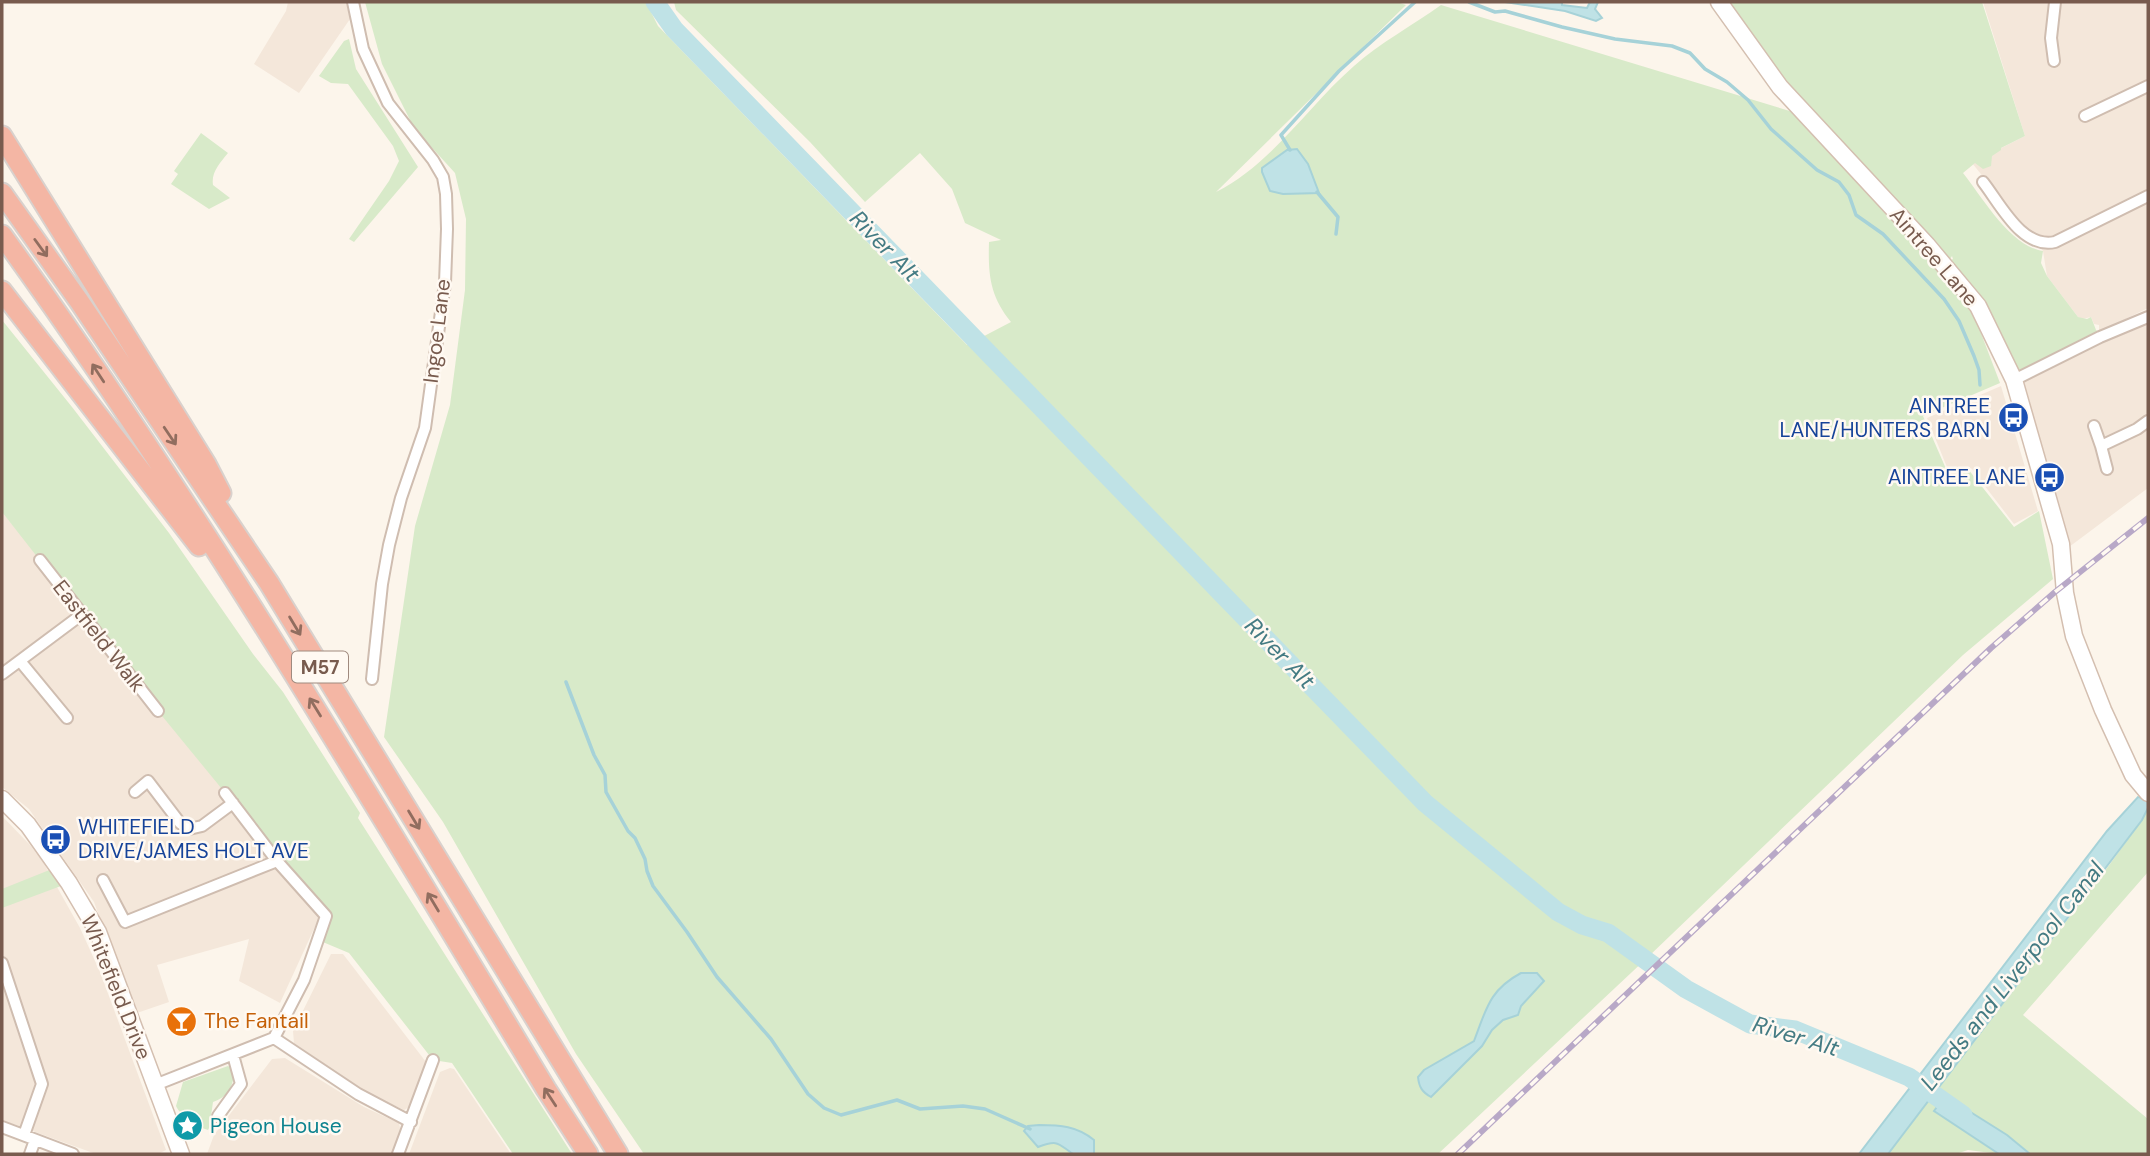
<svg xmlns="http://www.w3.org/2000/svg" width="2150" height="1156" viewBox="0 0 2150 1156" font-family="'DM Sans',sans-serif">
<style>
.residential{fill:#f4e7da}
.green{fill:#d8eac9}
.water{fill:#bfe2e6;stroke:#a6d2d8;stroke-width:2}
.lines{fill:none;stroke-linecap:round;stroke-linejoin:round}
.stream{stroke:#a6d2d8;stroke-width:3.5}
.river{stroke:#bfe2e6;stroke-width:19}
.minor-casing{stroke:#cfbdb0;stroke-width:14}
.secondary-casing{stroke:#d4bfb0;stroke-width:19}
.motorway-casing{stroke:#d9d1cd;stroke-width:23}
.minor{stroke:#fff;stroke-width:10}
.secondary{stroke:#fff;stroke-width:16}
.motorway{stroke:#f4b6a4;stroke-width:19}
.rail-casing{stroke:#b8a8c7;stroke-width:6}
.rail{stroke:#fff9f2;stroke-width:3.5;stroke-dasharray:10;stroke-linecap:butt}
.oneway{stroke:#916d5f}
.labels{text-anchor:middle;stroke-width:5;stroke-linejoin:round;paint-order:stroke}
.shield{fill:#fff9f2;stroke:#a08a7f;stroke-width:2}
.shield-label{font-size:19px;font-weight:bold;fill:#785b4e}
.street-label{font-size:21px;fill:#785b4e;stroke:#fff9f2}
.transit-label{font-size:21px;fill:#164399;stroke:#fff9f2;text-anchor:end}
.food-label{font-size:21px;fill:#c56008;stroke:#fff9f2;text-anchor:start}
.culture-label{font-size:21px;fill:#0d838f;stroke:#fff9f2;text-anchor:start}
.water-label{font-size:23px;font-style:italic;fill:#447b83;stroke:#fff9f2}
</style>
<rect width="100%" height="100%" fill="#fcf5eb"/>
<path class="residential" d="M288 2H346L350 19 299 93 254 64 286 11Z
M1983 2H2148V308L2099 332V325L2094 324 2091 317 2082 319 2078 317 2047 276 2043 251 1972 163 2025 136Z
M2148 317V488L2065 550 2020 384Z
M2001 386 2038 511 2014 524 1971 468 1951 477 1927 418Z
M2 512 324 907 280 1003 239 981 249 939 157 965 169 1002 134 1014 94 902 29 809 2 787Z
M2 816 31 846 43 862 80 928 100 972 166 1150 158 1154H96L2 1120Z
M331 954H343L426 1062 411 1106 404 1110 364 1091 294 1043 293 1031Z
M285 1058 364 1107 399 1123 401 1133 393 1154H207L214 1135 272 1059Z
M450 1068 454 1069 511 1154H409L440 1072Z"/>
<path class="green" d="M365 2H646L658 26 967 345 1011 322C990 296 988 275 989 242L1001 240 965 223 952 189 920 153 865 202 810 142 676 10 674 2H1397L1406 5 1216 192C1271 165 1308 106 1354 66 1380 43 1413 25 1441 5L1793 112 1899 224 1974 315 2000 383 1923 416 1950 478 1968 469 2014 527 2039 511 2053 579 1963 655 1648 957 1438 1154H644L576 1054 443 822 384 737 415 526 450 405 465 290 466 219 455 173 414 128 382 64Z
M1725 2H1982L2025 136 2001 148V150L1992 156 1991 166 1983 169 1975 163 1963 173C1982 197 2011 247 2043 251L2041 263 2047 276 2078 317 2087 319 2091 317 2096 330 2099 332 2017 371 1992 317 1951 260 1953 259 1952 256 1950 259 1846 153 1755 45Z
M349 39 356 69 418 167 354 242 349 239 389 181 399 161 393 146 348 84 331 83 319 76 344 41Z
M201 133 228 153C220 163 211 172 213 185L230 198 209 209 171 184 178 174 174 171Z
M2 320 72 407 169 533 253 654 283 692 360 813 358 818 572 1154H513L452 1063 433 1060 349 953 318 940 326 916 158 711 2 512Z
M2148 808V872L2023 1015 2148 1119V1154H2030L2007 1135 1945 1096 1935 1111 1999 1154 1968 1150 1956 1154H1888L2110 864 2142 820Z
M57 867 69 883 2 908V889Z
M228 1066 233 1069C236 1084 227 1098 213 1102L211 1116 214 1118 208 1130C197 1127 181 1117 176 1106L183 1082Z"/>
<path class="water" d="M1505 2H1562V5L1587 8 1590 2H1598L1595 9 1602 18 1596 21 1565 11Z
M1297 149 1308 164 1319 193 1283 194 1270 191 1262 172V168L1287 150Z
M2148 791V808L2142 820 1888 1154H1859L2107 831 2138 797 2142 798Z
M1521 973H1537L1544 981 1521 1006 1518 1015 1503 1020 1492 1030 1482 1046 1431 1097C1422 1092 1419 1087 1418 1077L1424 1070 1474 1041C1486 1010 1489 990 1521 973Z
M1945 1096 2007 1135 2030 1154H1999L1934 1111Z
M1039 1125C1060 1125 1077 1126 1094 1140V1154H1073C1058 1144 1059 1139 1038 1147L1024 1131 1028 1126Z"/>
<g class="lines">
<path class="stream" d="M1469 2 1495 12 1505 11 1562 27 1615 39 1672 46 1690 53 1705 69 1727 82 1748 100 1771 129 1817 170 1839 182 1849 195 1856 215 1883 234 1944 299 1959 321 1974 356 1979 370 1980 385
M1290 150 1281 135 1339 71 1415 2
M1317 192 1338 217 1336 234
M566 682 594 755 605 775 606 792 628 831 635 838 645 859 647 871 653 886 687 932 717 977 771 1039 808 1094 824 1108 841 1115 897 1100 920 1109 963 1106 985 1109 1030 1129"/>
<path class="river" d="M655 2 674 29 1425 803 1558 912 1582 925 1608 933 1686 989 1750 1024 1795 1030 1909 1077 1963 1115"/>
<defs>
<path id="minor" d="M353 2 363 49 388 103 433 160 443 177 446 194 447 229 445 283 425 428 401 498 389 545 382 584 372 679
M2054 61 2051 38 2055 2
M2085 116 2148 86
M1983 182C2001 205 2022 249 2055 242L2148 196
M2014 380 2100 337 2148 317
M2094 426 2101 446 2137 429 2148 421
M2101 446 2107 469
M40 560 158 711
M20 661 67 718
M2 674 81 615
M135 792 148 781 180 823 189 829 202 826 233 803
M103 880 125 922 277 861
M2 963 42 1084 24 1135
M274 1038 358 1094 411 1122
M155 1085 274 1038 304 980 326 916 277 861 225 793
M218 1116 241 1084 233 1055
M2 1127 73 1154
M30 1154 35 1140
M398 1154 433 1060"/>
<path id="secondary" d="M1719 2 1780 87 1927 245 1978 306 2014 380 2061 544 2065 593 2074 636 2103 710 2133 775 2148 793
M2 799 28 825 69 883 98 932 181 1154"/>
<path id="motorway" d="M2 136 206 464 221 493
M2 193 79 301 269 583 618 1154
M2 235C200 509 372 800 546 1089L588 1154
M2 291 199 546"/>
</defs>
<use href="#minor" class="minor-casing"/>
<use href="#secondary" class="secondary-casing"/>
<use href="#motorway" class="motorway-casing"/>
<use href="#minor" class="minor"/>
<use href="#secondary" class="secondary"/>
<use href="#motorway" class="motorway"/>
<defs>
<path id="rail" d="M1458 1154 1991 648 2055 592 2148 518"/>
</defs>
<use href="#rail" class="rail-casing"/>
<use href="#rail" class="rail"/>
</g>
<defs><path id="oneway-shaft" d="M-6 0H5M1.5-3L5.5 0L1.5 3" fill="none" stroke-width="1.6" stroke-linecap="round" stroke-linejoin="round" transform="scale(1.75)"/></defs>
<g class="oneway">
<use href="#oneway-shaft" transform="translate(41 248) rotate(54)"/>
<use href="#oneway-shaft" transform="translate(98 373) rotate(-123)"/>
<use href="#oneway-shaft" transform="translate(170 436) rotate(56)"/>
<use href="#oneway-shaft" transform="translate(295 626) rotate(59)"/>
<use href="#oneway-shaft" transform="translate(315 707) rotate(-122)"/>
<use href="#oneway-shaft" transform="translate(414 820) rotate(59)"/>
<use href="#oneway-shaft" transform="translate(433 902) rotate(-121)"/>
<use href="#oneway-shaft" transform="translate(550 1097) rotate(-123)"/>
</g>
<defs>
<symbol id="bus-disc" viewBox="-11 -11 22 22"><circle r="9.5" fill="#1a4fb4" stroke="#fff9f2"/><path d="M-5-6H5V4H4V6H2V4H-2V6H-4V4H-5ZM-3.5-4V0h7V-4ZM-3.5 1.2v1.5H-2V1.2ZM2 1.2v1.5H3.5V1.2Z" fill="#fff"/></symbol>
<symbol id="bar-disc" viewBox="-11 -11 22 22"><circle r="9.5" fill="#e8710a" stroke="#fff9f2"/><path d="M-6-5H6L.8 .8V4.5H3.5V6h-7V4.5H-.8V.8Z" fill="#fff"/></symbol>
<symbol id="sight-disc" viewBox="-11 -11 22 22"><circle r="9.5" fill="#0f9aa8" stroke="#fff9f2"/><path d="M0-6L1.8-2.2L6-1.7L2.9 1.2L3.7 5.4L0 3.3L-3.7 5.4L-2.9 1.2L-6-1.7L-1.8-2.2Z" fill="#fff"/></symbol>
</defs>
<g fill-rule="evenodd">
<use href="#bus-disc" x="1996" y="400" width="35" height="35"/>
<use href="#bus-disc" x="2032" y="460" width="35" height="35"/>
<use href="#bus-disc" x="38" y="822" width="35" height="35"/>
<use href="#bar-disc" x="164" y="1004" width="35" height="35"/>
<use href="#sight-disc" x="170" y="1108" width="35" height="35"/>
</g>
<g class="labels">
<rect class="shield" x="292" y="651.5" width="56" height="31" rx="5"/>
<g class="shield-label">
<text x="320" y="674">M57</text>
</g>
<g class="street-label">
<text transform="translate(1934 257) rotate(49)" y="7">Aintree Lane</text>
<text transform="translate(437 331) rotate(-83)" y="7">Ingoe Lane</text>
<text transform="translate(99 636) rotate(52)" y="7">Eastfield Walk</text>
<text transform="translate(116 987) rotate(68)" y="7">Whitefield Drive</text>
</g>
<g class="transit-label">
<text x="1990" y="413">AINTREE<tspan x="1990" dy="24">LANE/HUNTERS BARN</tspan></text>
<text x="2026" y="484">AINTREE LANE</text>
<text x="78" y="834" text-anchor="start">WHITEFIELD<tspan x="78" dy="24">DRIVE/JAMES HOLT AVE</tspan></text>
</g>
<g class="food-label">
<text x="204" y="1028">The Fantail</text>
</g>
<g class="culture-label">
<text x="210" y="1133">Pigeon House</text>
</g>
<g class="water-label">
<text transform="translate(885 246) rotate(46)" y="8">River Alt</text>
<text transform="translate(1280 653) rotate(46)" y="8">River Alt</text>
<text transform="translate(2012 976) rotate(-52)" y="8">Leeds and Liverpool Canal</text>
<text transform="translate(1796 1036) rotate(17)" y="8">River Alt</text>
</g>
</g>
<rect width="2150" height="1156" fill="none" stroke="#785b4e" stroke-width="7"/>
</svg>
